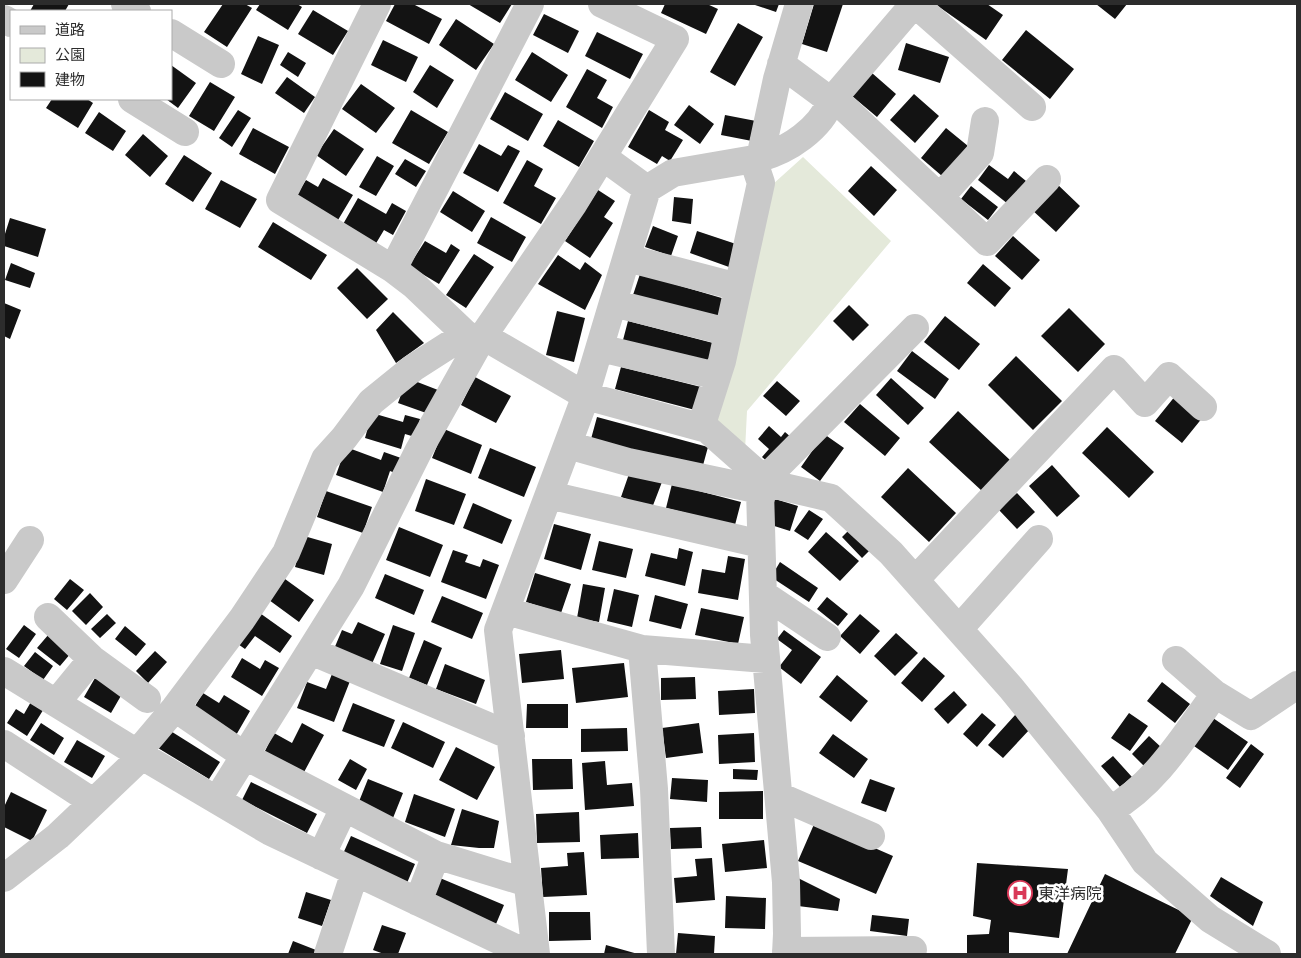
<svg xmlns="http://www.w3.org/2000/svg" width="1301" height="958" viewBox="0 0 1301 958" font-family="'DM Sans','Noto Sans JP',sans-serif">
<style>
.green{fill:#e4e9da}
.building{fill:#131313}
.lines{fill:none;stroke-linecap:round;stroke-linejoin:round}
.minor{stroke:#c9c9c9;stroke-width:28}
.labels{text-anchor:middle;stroke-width:5;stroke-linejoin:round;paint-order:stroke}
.poi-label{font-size:16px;fill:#2c2c2c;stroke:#fff;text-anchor:start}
</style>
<rect width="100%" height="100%" fill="#fff"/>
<path class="green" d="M803 157 891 241 747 411 745 451 712 427 762 194Z"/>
<path class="building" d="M34 4H69L65 11H30Z
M223 4H245L252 8 227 47 204 32Z
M260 4H297L302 7 288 30 256 10Z
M395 4H413L442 19 429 44 386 21Z
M468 4H512L500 23Z
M665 4H707L718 9 706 34 661 13Z
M752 4H779L776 12Z
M814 4H843L827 52 802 44Z
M935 4H987L1003 15 986 40Z
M1096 4H1127L1115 19Z
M313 10 348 31 333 55 298 34Z
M544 14 579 31 568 53 533 35Z
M456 19 494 44 476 70 439 45Z
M738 23 763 37 735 86 710 72Z
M1026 30 1074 69 1050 99 1002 60Z
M597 32 643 54 630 79 585 56Z
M258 36 279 45 262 84 241 74Z
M383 40 418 57 406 82 371 65Z
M906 43 949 57 940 83 898 70Z
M288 52 306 63 298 77 280 65Z
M532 52 568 75 551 102 515 80Z
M171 65 196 83 178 108 166 99H171Z
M430 65 454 80 437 108 413 92Z
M587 69 607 80 597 98 613 107 602 128 566 107Z
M872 73 896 94 877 117 852 96Z
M287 77 315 97 304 113 275 93Z
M210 82 235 97 214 131 189 116Z
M361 84 395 108 376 133 342 109Z
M505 92 543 114 528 141 490 119Z
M914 94 939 116 915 143 890 120Z
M52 99H87L93 103 78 128 46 108Z
M689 105 714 124 700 144 674 125Z
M238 110 251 118 232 147 219 138Z
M411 110 448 132 429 164 392 143Z
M649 110 669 122 665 130 683 140 670 161 662 156 657 164 628 147Z
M99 112 126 131 113 151 85 133Z
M725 115 756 121 752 141 721 135Z
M558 120 594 141 579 167 543 146Z
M253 128 289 147 275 174 239 154Z
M946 128 968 146 942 176 921 158Z
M334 129 364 149 346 176 316 155Z
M143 134 168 156 150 177 125 155Z
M479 144 501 156 508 145 520 151 498 192 463 173Z
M184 155 212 173 193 202 165 184Z
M377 156 394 166 376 196 359 187Z
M405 159 426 171 416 187 395 174Z
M527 160 543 169 534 186 556 198 541 224 503 203Z
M989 165 1008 179 1014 171 1026 181 1008 204 978 180Z
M871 166 897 190 874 216 848 191Z
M323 178 353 195 338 220 296 196 306 180 318 187Z
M221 180 257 199 240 228 205 209Z
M1056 183 1080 206 1056 232 1031 209Z
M971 186 998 207 988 220 961 199Z
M598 190 615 201 604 217 613 223 590 258 565 241Z
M453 191 485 211 472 232 440 212Z
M674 197 693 199 691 224 672 221Z
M358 198 386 214 392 203 406 211 393 235 384 230 375 245 342 226Z
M491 217 526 237 512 262 477 243Z
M10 218 46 229 38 257 4 246V237Z
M273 222 327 255 311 280 258 247Z
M653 226 678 236 671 256 645 247Z
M697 231 736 244 729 267 690 253Z
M1013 236 1040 260 1022 280 995 256Z
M425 241 446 253 451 244 460 250 439 284 409 266Z
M474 254 494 267 466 308 446 295Z
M558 255 580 270 585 262 602 275 585 310 538 284Z
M11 263 35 273 30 288 5 280Z
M983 264 1011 288 995 307 967 283Z
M357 268 388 299 367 319 337 288Z
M640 274 725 299 718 320 633 295Z
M4 303 21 310 10 339 4 336Z
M849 305 869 325 853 341 833 321Z
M1069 308 1105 344 1078 372 1041 336Z
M557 311 585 318 574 362 546 355Z
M393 312 424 343 396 363 376 330Z
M945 316 980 344 959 370 924 342Z
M628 321 713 343 708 363 623 340Z
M912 351 949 379 935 399 897 371Z
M1016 356 1062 401 1033 430 988 385Z
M621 367 701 387 695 410 615 389Z
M475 377 511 396 496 423 461 405Z
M407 378 438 390 429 414 398 403Z
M891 378 924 408 908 425 876 395Z
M777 381 800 401 786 416 763 396Z
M1176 395 1203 417 1182 443 1155 421Z
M860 404 900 438 885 456 844 422Z
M958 411 1011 461 982 491 929 442Z
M372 413 403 422 405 415 420 419 415 437 405 434 401 449 365 438Z
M597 417 708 447 702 469 591 439Z
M769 426 781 437 785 432 792 438 770 464 762 457 769 449 758 439Z
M1107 427 1154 472 1129 498 1082 453Z
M444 429 482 445 471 474 432 458Z
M824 434 844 448 820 481 801 467Z
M346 447 381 460 384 452 401 458 395 473 390 471 383 492 336 475Z
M490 448 536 467 524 497 478 478Z
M1052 465 1080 496 1057 517 1029 486Z
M908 468 956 513 929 542 881 497Z
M630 471 662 482 652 508 621 497Z
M426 479 466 494 454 525 415 511Z
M672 484 741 502 735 525 666 508Z
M326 491 372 507 363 533 317 517Z
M1017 493 1035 512 1017 529 999 510Z
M775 499 798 506 790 531 768 524Z
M473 503 512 520 502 544 463 528Z
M809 510 823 519 808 540 794 531Z
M554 524 591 534 581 570 544 559Z
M399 527 443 545 430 577 386 560Z
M851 528 871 549 862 558 842 537Z
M826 532 859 561 840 581 808 552Z
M304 536 332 544 324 575 295 567Z
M599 541 633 549 626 578 592 570Z
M679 548 693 552 685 586 645 576 651 553 677 559Z
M453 550 468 555 465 562 480 567 483 559 499 565 486 599 441 582Z
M728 556 745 559 738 600 698 593 702 569 725 573Z
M780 562 818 588 809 602 771 577Z
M535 573 571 584 561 613 526 602Z
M385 574 424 590 414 615 375 598Z
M70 579 84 590 67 610 54 599Z
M285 579 314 600 299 622 269 600Z
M583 584 605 588 599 622 577 618Z
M614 589 639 595 632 627 607 621Z
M90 593 103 607 86 625 72 611Z
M655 595 688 604 681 629 649 621Z
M442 596 483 613 472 639 431 622Z
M827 597 848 614 838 626 817 609Z
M701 608 744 617 738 644 695 635Z
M257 611 292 636 280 653 255 636 245 649 235 642Z
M107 614 116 623 100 638 91 629Z
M860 614 880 631 860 654 840 636Z
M358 622 385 634 371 666 334 649 342 630 352 634Z
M24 625 36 634 19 658 6 649Z
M393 625 415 633 402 671 380 664Z
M125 626 146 644 136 656 115 639Z
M784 630 821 657 801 684 779 667 792 650 777 639Z
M896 633 918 653 895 676 874 656Z
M49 634 71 653 60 666 37 648Z
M424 640 442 648 427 685 409 678Z
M561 650 564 679 522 683 519 654Z
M155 651 167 662 148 683 136 671Z
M35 652 53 666 43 680 24 666Z
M924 657 945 676 922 702 901 683Z
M242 658 260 669 265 660 279 668 262 696 231 677Z
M624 663 628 697 576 703 572 668Z
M445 664 485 680 476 704 436 689Z
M332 674 350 681 334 722 297 708 307 682 326 689Z
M837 675 868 701 851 722 819 697Z
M695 677 696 699 661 700V678Z
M95 678 122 694 111 713 84 697Z
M1162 682 1190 704 1175 723 1147 701Z
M754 689 755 713 719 715 718 691Z
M954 691 967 705 948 724 934 709Z
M203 693 219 703 224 695 250 711 235 737 192 711Z
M32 700 45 707 27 736 7 723 16 709 24 714Z
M353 703 395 720 384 747 342 731Z
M527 704H568V728H526Z
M982 713 996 725 977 747 963 734Z
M1129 713 1148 726 1130 751 1111 738Z
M1016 714 1031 728 1003 758 988 745Z
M1213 718 1248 742 1228 770 1194 746Z
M403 722 445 742 433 768 391 748Z
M41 723 64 738 54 755 30 740Z
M302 723 324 735 303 774 264 753 274 733 292 743Z
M699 723 703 753 666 758 662 728Z
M627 728 628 751 581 752V729Z
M169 730 220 762 209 779 158 748Z
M754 733 755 762 719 764 718 735Z
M833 734 868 759 854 778 819 753Z
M1149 736 1162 748 1144 766 1132 754Z
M77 740 105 756 92 778 64 762Z
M1251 744 1264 754 1240 788 1226 778Z
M456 747 495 767 477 800 439 780Z
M1113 756 1132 777 1120 787 1101 766Z
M350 759 367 769 356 790 338 780Z
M532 759H572L573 789 533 790Z
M605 761 607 785 632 783 634 806 585 810 582 763Z
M733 769 758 770 757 780 733 779Z
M672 778 708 780 707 802 670 799Z
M368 779 403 793 393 818 358 804Z
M870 779 895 788 886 812 861 803Z
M251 782 317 814 307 833 242 800Z
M763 791V819H719V792Z
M11 792 47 810 32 841 4 827V807Z
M414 794 455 809 445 837 405 822Z
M462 809 499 821 494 848H479L451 845Z
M579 812 580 842 537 843 536 814Z
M815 822 893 856 876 894 798 861Z
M701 827 702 848 671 849 670 828Z
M638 833 639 858 601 859 600 835Z
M351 836 415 864 407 883 342 856Z
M764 840 767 868 725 872 722 844Z
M584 852 587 895 543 897 541 868 568 866 567 853Z
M712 858 715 900 676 903 674 878 697 876 695 859Z
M977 863 1068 869 1059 938 1009 932V954H967V935L989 934 991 920 973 916Z
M1105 874 1193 917 1175 954H1067Z
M1221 877 1263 902 1253 926 1210 896Z
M440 878 504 905 496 924 432 896Z
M798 878 840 899 838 911 798 906Z
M306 892 331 900 322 926 298 918Z
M726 896 766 898 765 929 725 928Z
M549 912H590L591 940 549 941Z
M872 915 909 919 907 936 870 931Z
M382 925 406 933 398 954H384L373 950Z
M678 933 715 936 714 954H676Z
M293 941 316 950 314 954H288Z
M606 945 638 954H604Z"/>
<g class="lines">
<path class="minor" d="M125 4 137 11
M377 4 280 200 393 269 414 285 477 345
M915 4 1032 107
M4 19 11 23
M171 33 221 64
M781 64 831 101
M834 98 987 242 1047 179
M132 99 185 132
M760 158 777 79 799 4
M647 189 673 173 760 158C789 150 820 129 831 101L914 4
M940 197 980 153 985 121
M627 258 738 287
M393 269 530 4
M613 303 728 332
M915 328 762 482 831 498 891 553 1011 688 1110 810 1145 862 1210 919 1267 954
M483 336 586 396 707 429 759 475 762 482 760 490 764 635 786 882 787 934 786 954
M600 348 717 376
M701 427 722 361 761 183 753 159
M568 445 628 462 760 490
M549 495 761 544
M4 580 30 540
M915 580 1114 369 1145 403 1169 376 1203 407
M763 594 827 637
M506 611 642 649 766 659
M48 617 92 659 147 699
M959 629 1039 539
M642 649 654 789 661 954
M311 651 511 736
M1176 660 1215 694 1251 716 1297 685
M4 671 142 756 58 836 4 878
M56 703 92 659
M175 708 245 756 436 855 528 883
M4 744 93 802
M137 753 175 708 242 619 286 553 325 459 344 438 371 402 413 368 466 334
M142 756 269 831 528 954
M779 796 871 836
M217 800 351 586 419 450 483 336 574 203 675 39 602 4
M1110 810C1155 785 1185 735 1215 694
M321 856 344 808
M418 902 436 855
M786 951 913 950
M328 954 355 872
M536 954 498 630 582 406 647 189 603 157"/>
</g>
<defs>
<symbol id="hospital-ring" viewBox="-11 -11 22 22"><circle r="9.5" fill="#fff" stroke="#d93958" stroke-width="1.5"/><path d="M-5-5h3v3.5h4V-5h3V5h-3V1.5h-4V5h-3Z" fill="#d93958"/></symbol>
</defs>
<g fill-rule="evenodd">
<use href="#hospital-ring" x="1006" y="879" width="28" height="28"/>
</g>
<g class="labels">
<g class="poi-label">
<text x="1038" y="899">東洋病院</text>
</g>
</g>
<rect width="1301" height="958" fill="none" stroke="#2c2c2c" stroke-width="10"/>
<rect x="10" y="10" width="162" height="90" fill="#ffffff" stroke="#ababab"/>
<rect x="20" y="26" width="25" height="8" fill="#c9c9c9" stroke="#ababab"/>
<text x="55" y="35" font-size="15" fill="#2c2c2c">道路</text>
<rect x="20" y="48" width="25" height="15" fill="#e4e9da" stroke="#ababab"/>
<text x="55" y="60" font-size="15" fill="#2c2c2c">公園</text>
<rect x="20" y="72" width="25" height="15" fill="#131313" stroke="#ababab"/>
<text x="55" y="85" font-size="15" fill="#2c2c2c">建物</text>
</svg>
